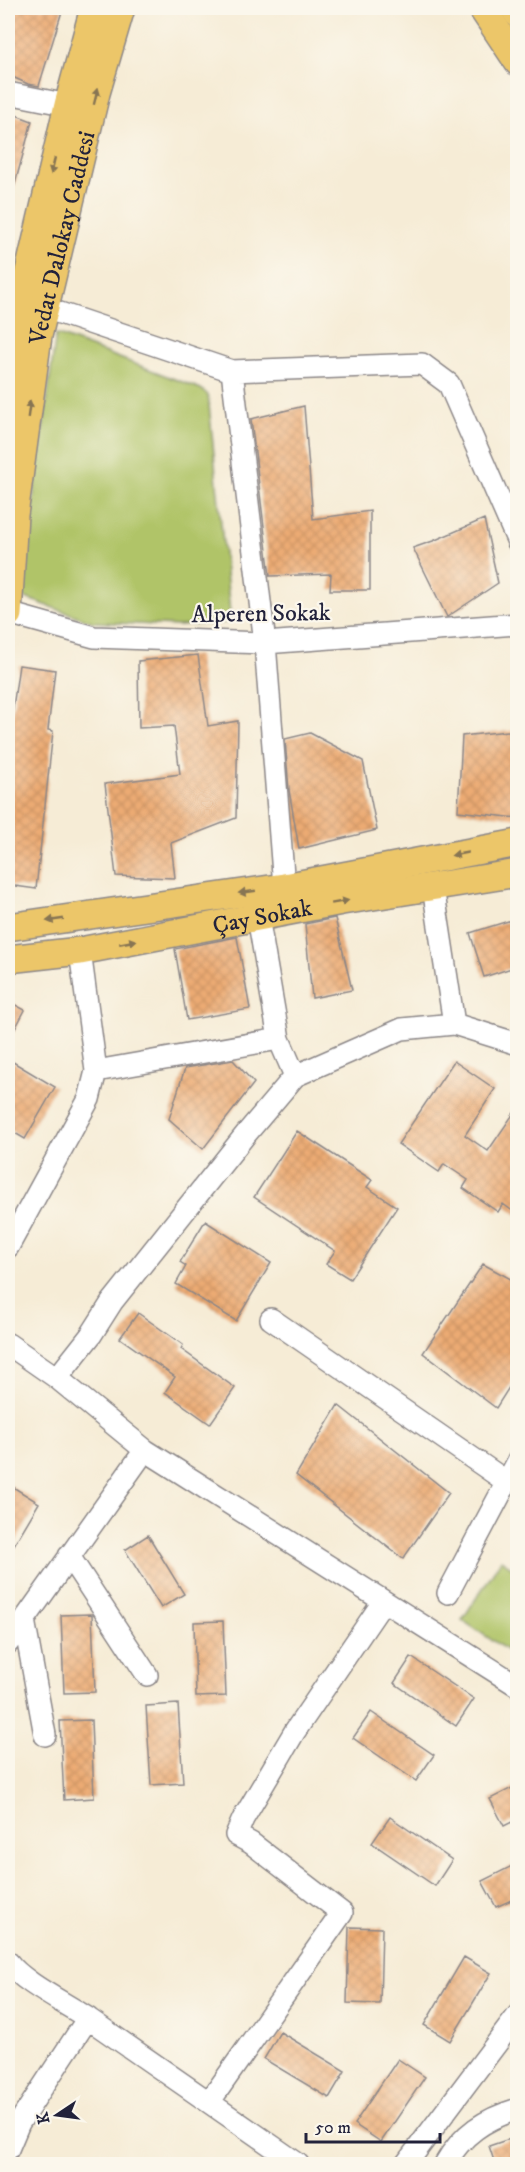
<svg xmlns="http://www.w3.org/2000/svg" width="525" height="2172" viewBox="0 0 525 2172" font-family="'IM FELL DW Pica',serif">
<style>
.green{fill:#b0c468;stroke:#697352;stroke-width:1.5}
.building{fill:url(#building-cross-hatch)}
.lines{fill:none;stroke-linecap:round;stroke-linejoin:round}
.minor-casing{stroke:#8c8788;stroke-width:24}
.major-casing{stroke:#8c8788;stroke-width:30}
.minor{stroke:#fff;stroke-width:21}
.major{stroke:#ecc669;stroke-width:27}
.oneway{fill:#877452}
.labels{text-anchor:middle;stroke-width:4.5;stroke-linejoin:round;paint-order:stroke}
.street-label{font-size:24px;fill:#22223b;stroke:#fbf7ec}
</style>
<defs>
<pattern id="building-cross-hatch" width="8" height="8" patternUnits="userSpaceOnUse" patternTransform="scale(1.5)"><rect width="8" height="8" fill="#ecab73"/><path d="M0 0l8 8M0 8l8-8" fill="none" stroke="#ca9364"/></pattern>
</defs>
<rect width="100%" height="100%" fill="#fbf7ec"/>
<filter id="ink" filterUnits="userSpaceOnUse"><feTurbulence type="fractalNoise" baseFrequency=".0167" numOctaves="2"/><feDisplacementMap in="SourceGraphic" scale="12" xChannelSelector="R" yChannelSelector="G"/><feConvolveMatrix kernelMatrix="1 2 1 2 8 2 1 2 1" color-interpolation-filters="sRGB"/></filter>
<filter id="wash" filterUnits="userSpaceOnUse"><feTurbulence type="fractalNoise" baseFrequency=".008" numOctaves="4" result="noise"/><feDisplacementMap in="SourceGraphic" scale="24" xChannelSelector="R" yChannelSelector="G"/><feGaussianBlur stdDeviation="1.35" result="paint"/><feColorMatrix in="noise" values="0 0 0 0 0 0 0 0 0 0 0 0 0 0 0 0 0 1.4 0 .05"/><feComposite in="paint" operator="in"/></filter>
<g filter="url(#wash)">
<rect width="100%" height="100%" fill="#f6ecd6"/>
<path class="green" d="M56 334 201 389 208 395 231 622 179 626 93 622 20 596Z
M501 1560 517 1571V1657L462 1620Z"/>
<g id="blocks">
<path class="building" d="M8 8H63L39 86 28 84 8 75Z
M8 112 32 121 12 195 8 194Z
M304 406 313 519 370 511V590H330L331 574 270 576 251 419Z
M484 519 498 583 447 617 413 548 433 541Z
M198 655 208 726 238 721 236 818 171 843 175 878 116 876 105 784 180 774 174 726 139 728 138 661Z
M19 665 55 670 48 730 53 731 36 889 8 885V743Z
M518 730V818L458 811 462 736Z
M310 733 363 761 377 830 299 849 289 790 285 739Z
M335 918 352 990 312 998 305 924Z
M518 918V966L484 977 470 933Z
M237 937 250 1009 187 1020 175 949Z
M8 1001 25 1010 8 1042Z
M8 1059 55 1087 25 1139 8 1129Z
M233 1060 254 1083 203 1149 169 1119 185 1068Z
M454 1061 495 1089 465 1135 488 1151 518 1107V1215L503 1204 498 1212 463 1188 468 1180 444 1164 439 1172 398 1144Z
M297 1131 372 1180 367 1187 397 1207 350 1279 326 1264 335 1251 254 1197Z
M205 1221 271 1263 236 1321 176 1284 186 1266 180 1262Z
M483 1264 518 1283V1373L496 1408 423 1353Z
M138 1313 183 1345 181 1349 235 1388 210 1424 165 1392 175 1377 120 1338Z
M338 1405 449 1493 403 1559 296 1475Z
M8 1484 39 1503 8 1555Z
M148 1535 184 1594 161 1608 125 1550Z
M92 1614 95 1692 64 1693 61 1615Z
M223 1621 226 1696 196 1697 194 1622Z
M411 1657 474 1699 456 1726 394 1683Z
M178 1704 183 1783 151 1785 146 1706Z
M371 1712 434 1755 416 1781 353 1738Z
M91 1720 94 1798 64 1800 60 1721Z
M518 1785V1819L504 1826 490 1799Z
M390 1817 452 1860 435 1886 372 1843Z
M518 1863V1897L496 1907 482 1881Z
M349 1927 382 1928 380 2004 347 2003Z
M464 1957 491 1973 450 2041 424 2025Z
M280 2032 345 2071 329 2098 264 2059Z
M398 2059 425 2077 381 2142 354 2124Z
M518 2136V2164H495L489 2146Z"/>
</g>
</g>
<g filter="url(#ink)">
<use href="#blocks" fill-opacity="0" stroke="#8c8788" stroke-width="1.5"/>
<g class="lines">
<defs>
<path id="minor" d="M8 93 68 105
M45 308 232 371 422 364 449 384 518 542
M232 371 265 643 284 887
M8 613 94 637 265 643 518 624
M433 887 454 1024
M258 917 279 1039
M96 1071 279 1039 295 1076 402 1029 454 1024 518 1044
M8 1247 89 1099 96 1071 80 951
M271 1319 507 1482
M8 1344 57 1378 145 1450 518 1686
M57 1378 91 1335 112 1302 246 1134 295 1076
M69 1556 147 1675
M448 1593 518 1461
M24 1620 45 1735
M8 1643 145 1450
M8 1962C21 1981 65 2003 86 2017 157 2066 228 2115 298 2164
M210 2101 342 1913 251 1843 236 1835 243 1819 295 1731 383 1602
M8 2149 19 2123 88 2018
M406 2164 518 2015
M445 2164C462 2134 485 2119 518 2109"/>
<g id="major">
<path d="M482 8 518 62"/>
<path d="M514 8 518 14"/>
<path d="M8 421 21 306 68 105 94 8"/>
<path id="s1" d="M8 614 14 515 38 336 96 93 121 8"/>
<path d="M8 927 284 887 518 843"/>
<path id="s2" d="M8 959 80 951 342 901 518 873"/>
</g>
</defs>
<use href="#minor" class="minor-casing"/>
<use href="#major" class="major-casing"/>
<use href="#minor" class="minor"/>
<use href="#major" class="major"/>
</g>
<defs><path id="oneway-solid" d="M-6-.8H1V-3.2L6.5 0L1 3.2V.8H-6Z" transform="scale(1.5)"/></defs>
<g class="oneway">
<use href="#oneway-solid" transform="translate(96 96) rotate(-76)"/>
<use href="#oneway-solid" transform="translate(53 166) rotate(103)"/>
<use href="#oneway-solid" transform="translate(29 409) rotate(-82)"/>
<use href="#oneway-solid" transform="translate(460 854) rotate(169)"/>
<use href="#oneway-solid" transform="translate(247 892) rotate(172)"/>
<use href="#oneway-solid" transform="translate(340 902) rotate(-10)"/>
<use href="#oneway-solid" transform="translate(55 920) rotate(172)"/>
<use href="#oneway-solid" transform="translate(128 942) rotate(-11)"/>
</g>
</g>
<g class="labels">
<g class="street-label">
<text dy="8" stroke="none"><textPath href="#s1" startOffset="381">Vedat Dalokay Caddesi</textPath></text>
<text transform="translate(261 613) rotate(-1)" y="8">Alperen Sokak</text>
<text dy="8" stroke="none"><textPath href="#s2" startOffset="258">Çay Sokak</textPath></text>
</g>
</g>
<rect width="525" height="2172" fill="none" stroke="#fbf7ec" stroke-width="30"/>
<g transform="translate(57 2115) rotate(257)" stroke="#fbf7ec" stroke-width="4.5" paint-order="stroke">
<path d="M0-4.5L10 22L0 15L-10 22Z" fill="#22223b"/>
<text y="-9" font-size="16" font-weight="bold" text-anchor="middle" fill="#22223b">K</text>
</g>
<path d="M306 2133v9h134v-9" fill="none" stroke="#22223b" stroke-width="3"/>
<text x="315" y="2133" font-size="18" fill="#22223b" stroke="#fbf7ec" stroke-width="4.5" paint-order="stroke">50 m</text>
</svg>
